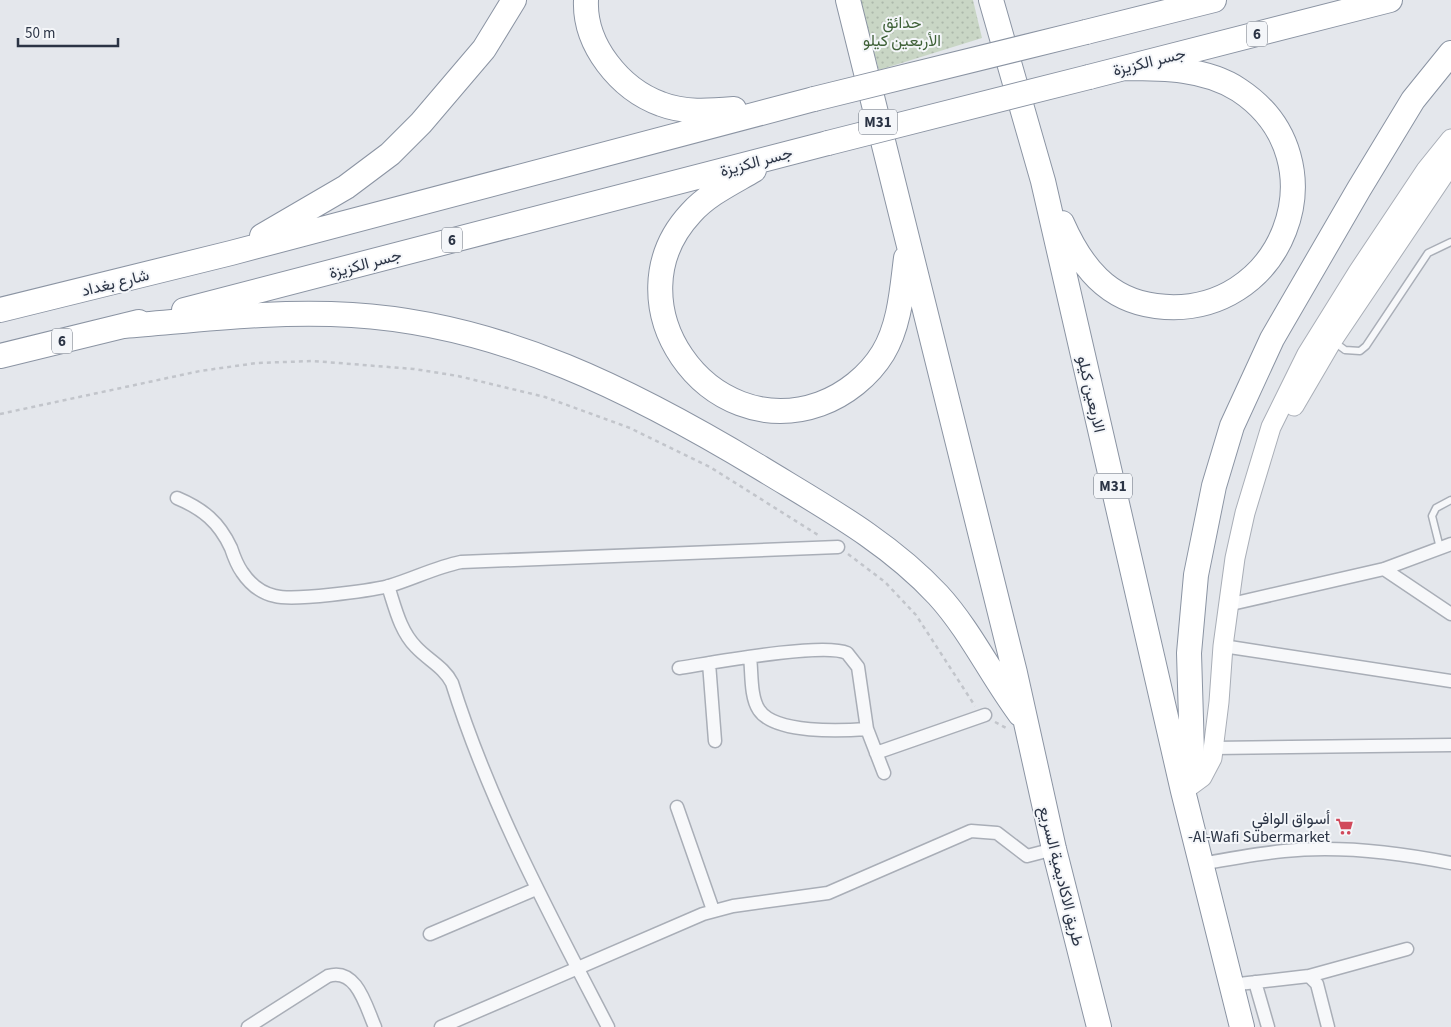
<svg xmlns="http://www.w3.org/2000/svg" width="1451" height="1027" viewBox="0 0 1451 1027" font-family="'Source Sans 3',Vazirmatn,sans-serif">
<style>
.park{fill:url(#park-dots)}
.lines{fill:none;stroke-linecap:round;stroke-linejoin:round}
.lane-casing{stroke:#a9aeb7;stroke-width:9}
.street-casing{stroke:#a9aeb7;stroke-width:15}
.secondary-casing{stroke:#a9aeb7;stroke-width:21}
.highway-casing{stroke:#8b94a3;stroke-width:26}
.path{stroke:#c2c5cb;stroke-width:2.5;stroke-dasharray:4 4;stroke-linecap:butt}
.lane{stroke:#f7f8fa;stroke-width:6}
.street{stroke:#f7f8fa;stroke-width:12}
.secondary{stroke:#fff;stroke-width:19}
.highway{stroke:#fff;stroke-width:24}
.highway-bridge-casing{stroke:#8b94a3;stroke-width:26;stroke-linecap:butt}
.highway-bridge{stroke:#fff;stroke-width:24}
.labels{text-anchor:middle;stroke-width:4;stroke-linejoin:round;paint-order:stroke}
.shield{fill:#f4f6f9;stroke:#676e7b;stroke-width:1}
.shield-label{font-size:15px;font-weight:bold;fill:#2b3445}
.park-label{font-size:16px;fill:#3f6138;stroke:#f4f6f9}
.street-label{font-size:16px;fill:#2b3445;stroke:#f4f6f9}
.poi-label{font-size:16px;fill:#2b3445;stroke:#f4f6f9;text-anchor:end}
</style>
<defs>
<pattern id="park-dots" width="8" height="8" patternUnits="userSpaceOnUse" patternTransform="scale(1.25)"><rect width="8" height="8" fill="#c9d6c5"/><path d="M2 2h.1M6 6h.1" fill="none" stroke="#adb8ab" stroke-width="1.8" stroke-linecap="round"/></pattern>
</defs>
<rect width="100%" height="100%" fill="#e4e7ec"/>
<path class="park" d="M859 0H973L982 38 879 70Z"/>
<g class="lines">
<defs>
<path id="lane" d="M1333 341 1345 350 1360 351 1366 346 1428 253 1451 242
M1440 548 1432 516 1436 508 1451 500"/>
<path id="street" d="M177 498C203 509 219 522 231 548 234 557 237 565 242 572 250 584 261 593 275 596 294 601 368 591 389 586 413 579 436 567 461 562L838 547
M1384 569 1451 614
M388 586C395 607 400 631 416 647 428 660 444 667 452 683 490 804 550 915 608 1027
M1227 605 1384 569 1451 544
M1223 646 1451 681
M750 657C752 672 750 697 759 710 775 734 842 731 867 729
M709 663 715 741
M679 668C711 663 823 642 847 653L858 667 867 729 884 773
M1213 748 1451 745
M876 753 985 715
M677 807 713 910
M1201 864C1228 859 1256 854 1284 851 1340 845 1396 852 1451 863
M430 934 536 889
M1309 976 1407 949
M1255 982 1268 1027
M1230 985 1309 976 1317 984 1328 1027
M248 1027 328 976C357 967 366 1007 375 1027
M441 1027 703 914 733 906 828 893 971 831 997 833 1027 856 1054 849"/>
<path id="secondary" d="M1294 406 1332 341 1451 164
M1183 791 1202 777 1212 758 1219 702 1223 646 1235 558 1245 513 1271 427 1307 354 1358 272 1426 170 1451 139"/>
<path id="highway" d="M586 0C584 45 620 89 661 104 684 113 709 111 734 109
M848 0 1015 673 1054 849 1099 1027
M991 0 1043 181 1183 791 1242 1027
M1086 32 1214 0
M1089 77 1390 0
M754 170C732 183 708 194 691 213 608 302 707 444 820 404 845 395 869 376 883 353 900 325 902 289 906 258
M1062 223C1081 266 1107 300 1156 306 1282 322 1345 160 1239 90 1206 68 1162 68 1125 68
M262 236 346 187 390 154 421 123 484 49 514 0
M0 310 231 253 814 99
M184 310 828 143
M124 326C200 320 276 310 352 315 502 324 635 392 761 468 823 506 888 541 938 595 970 630 991 675 1020 714
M0 356 139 322
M1184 787 1192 752 1189 653 1196 575 1214 486 1232 426 1272 339 1359 189 1413 100 1451 53"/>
</defs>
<use href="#lane" class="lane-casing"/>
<use href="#street" class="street-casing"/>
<use href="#secondary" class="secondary-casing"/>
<use href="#highway" class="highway-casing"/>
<path class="path" d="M0 414 200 371 257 363 313 361 414 369 458 376 545 397 630 428 710 467 818 535
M848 554 885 582 916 615 975 706
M995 722 1008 729"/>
<use href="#lane" class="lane"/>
<use href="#street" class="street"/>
<use href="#secondary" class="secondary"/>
<use href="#highway" class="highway"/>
<defs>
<path id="highway-bridge" d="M814 99 1086 32
M828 143 1089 77"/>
</defs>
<use href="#highway-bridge" class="highway-bridge-casing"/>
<use href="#highway-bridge" class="highway-bridge"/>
</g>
<defs>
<symbol id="supermarket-bare" viewBox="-9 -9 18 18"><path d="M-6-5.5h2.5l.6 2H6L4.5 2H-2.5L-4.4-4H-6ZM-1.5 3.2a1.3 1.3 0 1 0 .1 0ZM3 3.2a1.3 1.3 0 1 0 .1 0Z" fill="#d1495b" stroke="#f4f6f9" stroke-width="2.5" paint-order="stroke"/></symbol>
</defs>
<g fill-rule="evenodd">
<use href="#supermarket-bare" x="1332" y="814" width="25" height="25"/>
</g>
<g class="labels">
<g class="shield">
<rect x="1247" y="21.5" width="20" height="25" rx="4"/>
<rect x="859" y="109.5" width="38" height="25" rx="4"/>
<rect x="442" y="227.5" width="20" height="25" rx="4"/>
<rect x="52" y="328.5" width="20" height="25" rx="4"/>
<rect x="1094" y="473.5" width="38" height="25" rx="4"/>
</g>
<g class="shield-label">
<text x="1257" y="39">6</text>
<text x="878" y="127">M31</text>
<text x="452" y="245">6</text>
<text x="62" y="346">6</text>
<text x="1113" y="491">M31</text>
</g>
<g class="park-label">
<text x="902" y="28">حدائق<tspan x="902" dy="18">الأربعين كيلو</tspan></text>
</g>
<g class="street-label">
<text transform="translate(1149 61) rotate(-14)" y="6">جسر الكزيزة</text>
<text transform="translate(756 161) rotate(-15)" y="6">جسر الكزيزة</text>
<text transform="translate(365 263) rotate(-15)" y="6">جسر الكزيزة</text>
<text transform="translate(115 282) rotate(-14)" y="6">شارع بغداد</text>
<text transform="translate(1092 394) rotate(77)" y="6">الاربعين كيلو</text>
<text transform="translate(1062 876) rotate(76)" y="6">طريق الاكاديمية السريع</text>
</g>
<g class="poi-label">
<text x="1330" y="824">أسواق الوافي<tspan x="1330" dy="18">-Al-Wafi Subermarket</tspan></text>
</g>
</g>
<path d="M18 38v8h100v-8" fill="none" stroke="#2b3445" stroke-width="2.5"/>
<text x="25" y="38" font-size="15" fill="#2b3445" stroke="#f4f6f9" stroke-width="4" paint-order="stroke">50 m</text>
</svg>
